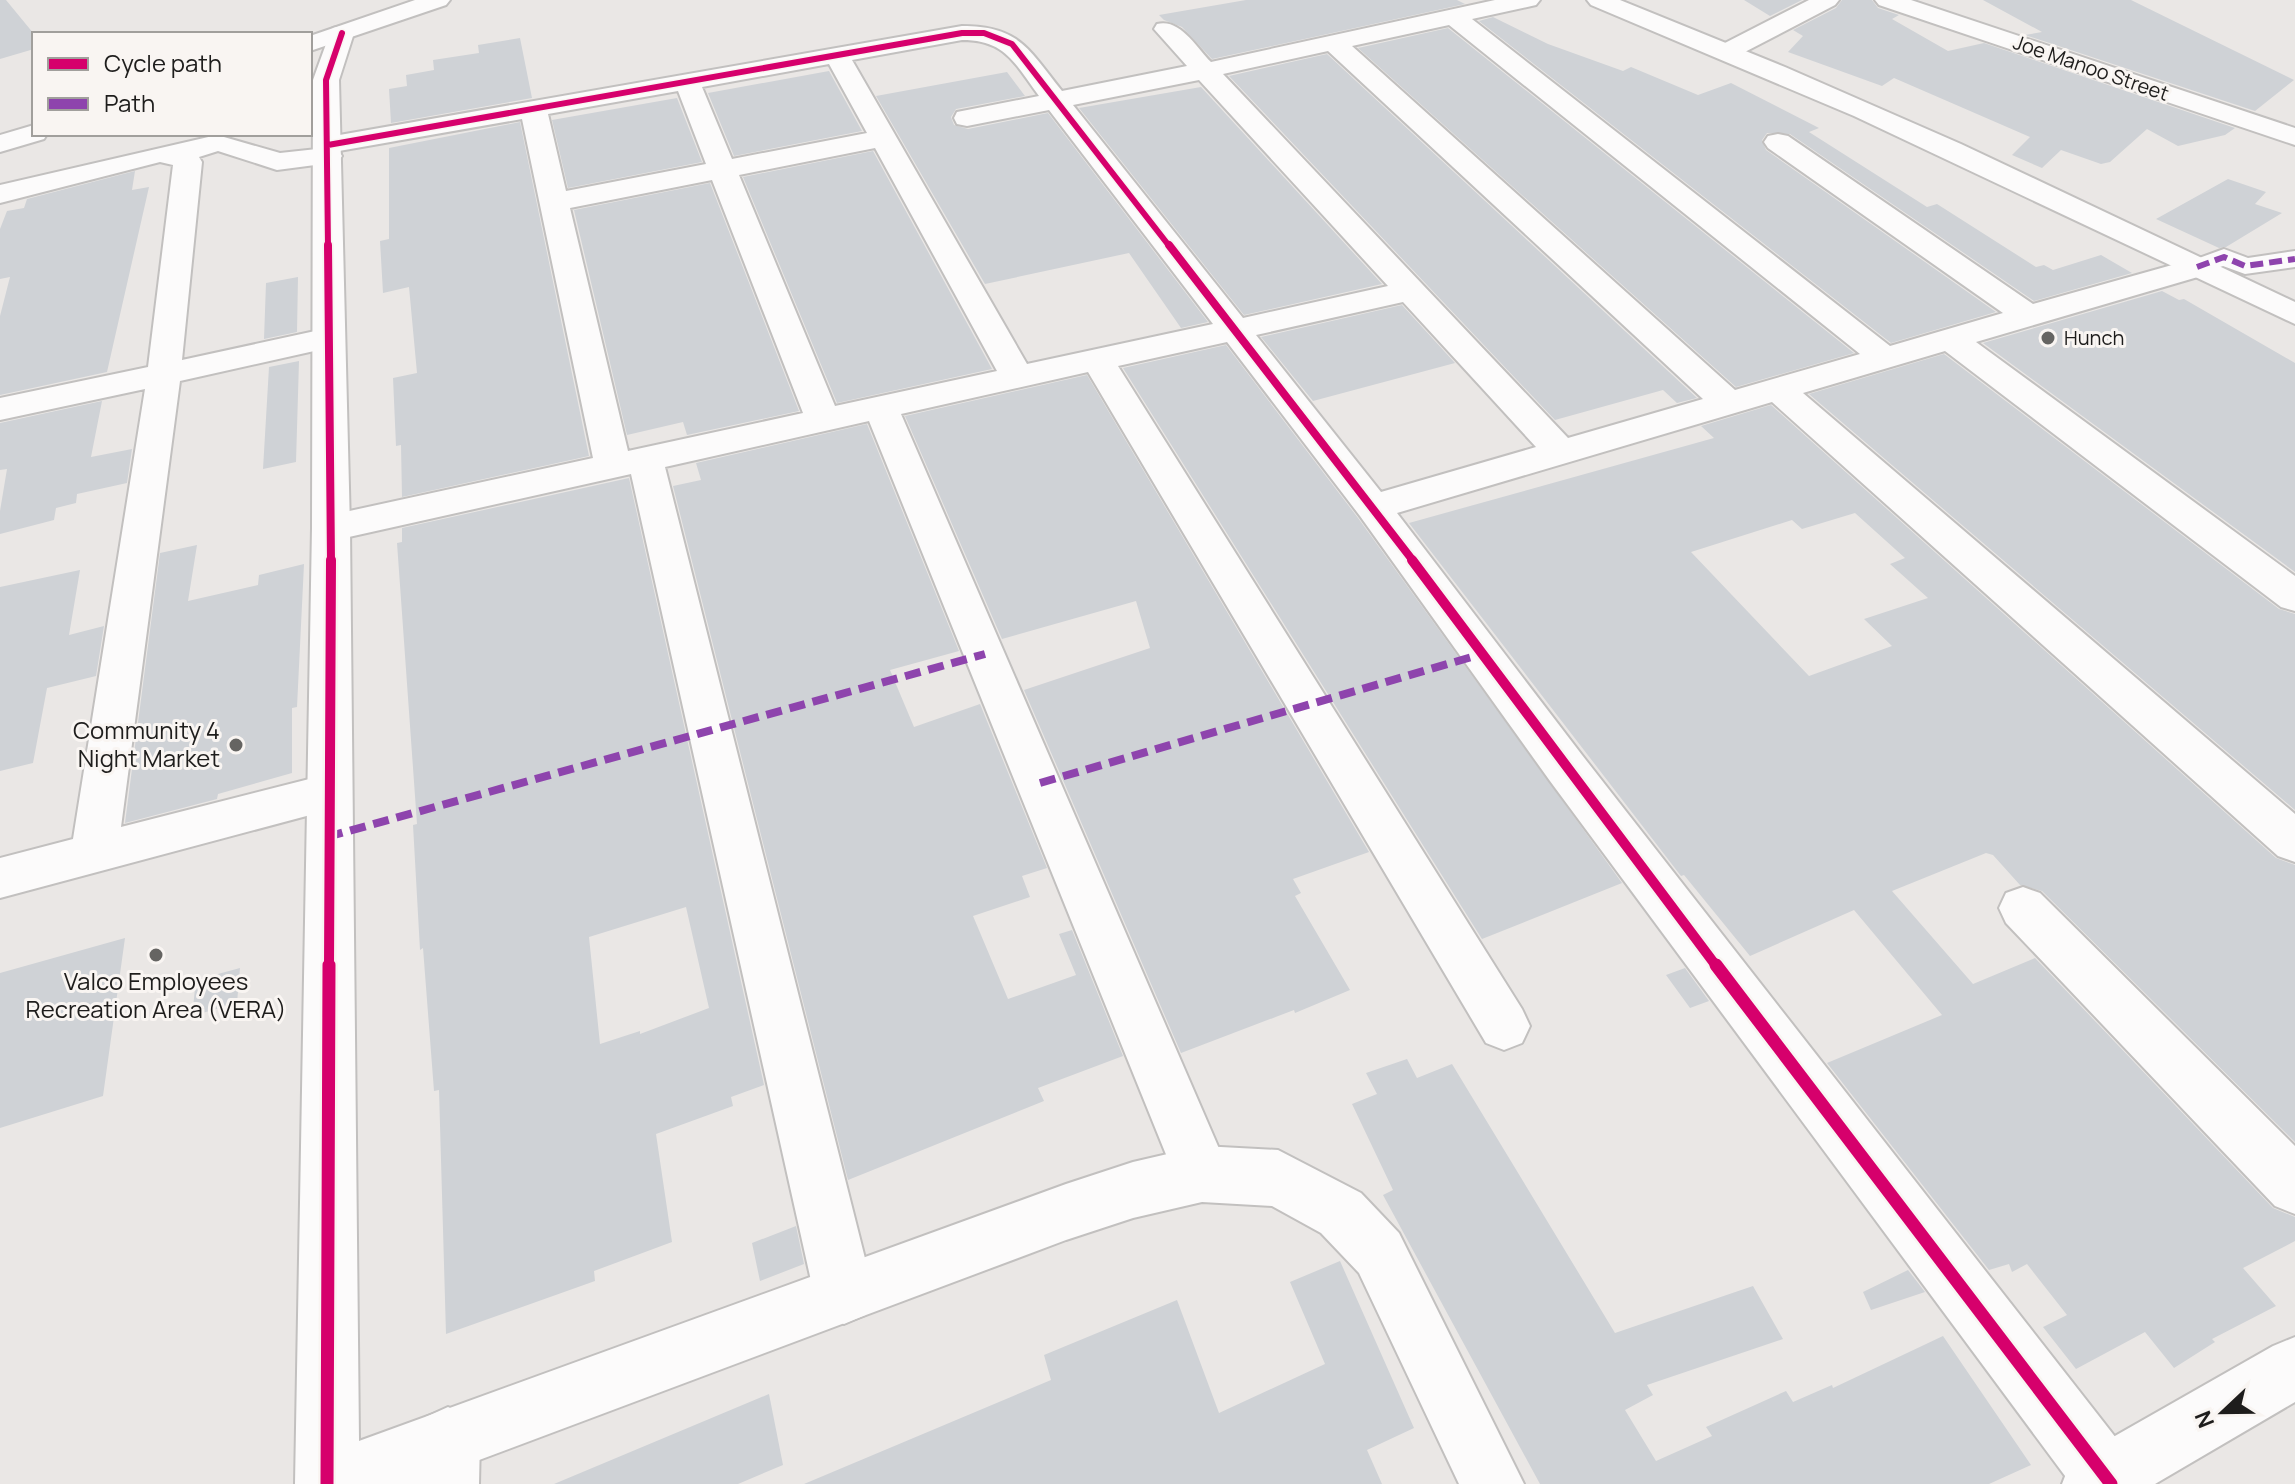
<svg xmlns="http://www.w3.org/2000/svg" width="2295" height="1484" viewBox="0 0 2295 1484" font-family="Manrope,sans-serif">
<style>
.building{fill:#cfd2d6;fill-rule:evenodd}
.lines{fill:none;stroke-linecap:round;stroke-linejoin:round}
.pedestrian-casing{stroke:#c2c0bf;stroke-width:4}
.minor-casing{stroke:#c2c0bf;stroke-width:4}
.tertiary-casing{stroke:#c2c0bf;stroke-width:4}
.secondary-casing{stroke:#c2c0bf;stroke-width:4}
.trunk-casing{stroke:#c2c0bf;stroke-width:4}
.pedestrian{fill:#fcfbfb;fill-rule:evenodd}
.minor{fill:#fcfbfb;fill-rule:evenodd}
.tertiary{fill:#fcfbfb;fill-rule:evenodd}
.secondary{fill:#fcfbfb;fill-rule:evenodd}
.trunk{fill:#fcfbfb;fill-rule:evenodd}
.quiet-far1{stroke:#8e44ad;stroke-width:6;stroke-dasharray:13 6;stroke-linecap:butt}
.quiet{stroke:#8e44ad;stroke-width:8;stroke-dasharray:16 8;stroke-linecap:butt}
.cycleway-far3-casing{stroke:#f9f5f2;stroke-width:9}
.cycleway-far2-casing{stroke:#f9f5f2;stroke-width:12}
.cycleway-far1-casing{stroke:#f9f5f2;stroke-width:15}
.cycleway-casing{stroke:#f9f5f2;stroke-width:18}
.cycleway-far3{stroke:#d6006c;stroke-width:6}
.cycleway-far2{stroke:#d6006c;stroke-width:8}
.cycleway-far1{stroke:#d6006c;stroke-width:10}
.cycleway{stroke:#d6006c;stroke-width:13}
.poi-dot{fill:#656462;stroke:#f9f5f2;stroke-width:3}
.labels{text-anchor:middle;stroke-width:6;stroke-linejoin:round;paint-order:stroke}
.far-street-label{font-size:20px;fill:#1e1d1c;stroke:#f9f5f2}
.far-poi-label{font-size:20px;fill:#1e1d1c;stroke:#f9f5f2;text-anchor:start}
.poi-label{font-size:24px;fill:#1e1d1c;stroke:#f9f5f2;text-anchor:end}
</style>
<rect width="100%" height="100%" fill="#eae7e5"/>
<path class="building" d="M0 0H6L34 34V49L0 59Z
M1246 0H1457L1465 4 1212 59 1182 27 1164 20 1159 15Z
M1744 0H1802L1770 16Z
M1842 0H1872L1878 8 1899 15 1892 19 1948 51 1984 43 2235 128 2225 135 2178 146 2147 129 2110 162 2101 164 2061 150 2042 168 2012 155 2030 137 1894 78 1882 86 1788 52 1803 36 1793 30 1836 8Z
M1983 0H2131L2294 80 2255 111 2025 35 2042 32Z
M1493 17 1548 44 1623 71 1631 67 1698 95 1731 83 1819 128 1809 132 1927 207 1937 204 2036 267 2044 265 2053 270 2101 255 2132 273 2034 301 1790 134 1767 133 1762 140 1766 150 1996 312 1891 343 1479 21Z
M1448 28 1854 353 1736 387 1358 48Z
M520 38 532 98 391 123 389 89 407 86 406 75 434 70 433 60 479 53 478 45Z
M1327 54 1697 398 1677 403 1663 390 1555 420 1229 76Z
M829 71 862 131 734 156 708 93Z
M1007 72 1025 96 956 109 951 117 954 125 968 129 1048 113 1208 322 1181 328 1129 253 985 284 876 96Z
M1201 87 1382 284 1244 315 1079 108Z
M677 98 702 162 568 188 552 120Z
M520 122 589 456 402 497 401 445 396 446 393 378 417 373 409 287 383 293 380 241 389 239V148Z
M873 151 992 369 837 403 743 177Z
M135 171 132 190 149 187 107 372 0 395V316L10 277 0 279V229L7 211 24 208 27 199Z
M2228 179 2266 192 2255 204 2282 213 2226 247 2219 248 2156 219Z
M710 183 799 411 687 435 683 422 627 435 574 210Z
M298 277 297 332 264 339 266 283Z
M2162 291 2179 300 2184 299 2295 363V572L1983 343Z
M1402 305 1455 363 1313 401 1261 337Z
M1226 345 1358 518 1622 883 1482 939 1123 368Z
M1944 354 2279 609 2295 614V810L1809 394Z
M299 361 296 462 263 469 269 367Z
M1087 375 1369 852 1293 879 1301 893 1295 896 1350 990 1295 1013 1294 1010 1181 1053 1024 690 1150 648 1136 601 1002 639 905 416Z
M102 401 91 457 132 449 127 483 77 494 76 503 56 508 54 520 0 534V511L7 469 0 470V423Z
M1771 405 2276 858 2295 865V1142L2042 891 2020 885 1993 855 1986 853 1892 891 1973 984 2035 958 2273 1208 2295 1217V1241L2243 1268 2276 1306 2212 1339 2215 1342 2174 1368 2145 1332 2076 1369 2043 1327 2067 1315 2027 1264 2012 1272 2009 1264 1989 1270 1827 1063 1942 1015 1854 910 1750 956 1684 875 1681 876 1409 523 1714 438 1701 426ZM1855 513 1905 558 1890 564 1928 598 1864 619 1892 646 1809 676 1691 552 1792 520 1802 529Z
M867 424 959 651 890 670 914 727 980 704 1047 868 1022 876 1030 897 973 916 1008 999 1076 975 1059 934 1072 930 1123 1056 1038 1088 1044 1101 848 1180 673 486 701 480 696 463Z
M629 478 764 1085 731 1097 733 1106 656 1134 672 1242 594 1271 595 1281 446 1334 439 1090 434 1091 423 948 420 950 413 825 417 824 397 543 402 542V528ZM686 907 709 1008 640 1034V1031L600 1044 589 937Z
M197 545 188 601 258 585 259 575 304 564 297 707 292 708V773L218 794 217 799 125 823 160 553Z
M80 570 69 635 104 626 96 676 47 688 33 763 0 771V587Z
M125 938 103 1096 0 1128V973Z
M240 968 237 1003 192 1016 196 980Z
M1685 968 1709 1001 1690 1008 1666 975Z
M1407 1059 1417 1078 1452 1064 1615 1333 1753 1286 1783 1339 1647 1385 1653 1395 1625 1410 1656 1461 1712 1436 1706 1427 1786 1391 1793 1402 1832 1385 1833 1388 1943 1336 2031 1465 1989 1484H1540L1383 1195 1393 1190 1352 1104 1377 1094 1366 1073Z
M796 1226 804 1264 760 1281 752 1243Z
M1340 1261 1414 1428 1367 1450 1382 1484H804L1051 1380 1044 1355 1177 1300 1219 1413 1325 1364 1290 1282Z
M1908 1270 1925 1292 1871 1310 1863 1292Z
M769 1394 783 1465 738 1484H554Z"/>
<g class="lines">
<defs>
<path id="pedestrian" d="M2224 249 2248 258 2295 251V267L2245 274 2223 266 2197 275 2188 272 2184 267 2188 262Z"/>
<path id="minor" d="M1495 0H1540L1536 5 1472 19 1890 346 2003 313 1768 148 1764 142 1768 136 1778 134 1788 136 2033 304 2197 258 2208 260 2213 267 2208 274 1976 342 2295 576V611L2281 607 1945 351 1803 393 2295 814V862L2278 856 1772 402 1397 513 1582 755 2134 1461 2143 1484H2071L1550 781 1360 516 1227 342 1118 366 1522 1009 1530 1026 1522 1043 1504 1050 1486 1043 1088 372 901 414 1230 1174 1222 1194 1202 1202 1182 1194 869 421 665 467 874 1294 865 1315 844 1324 823 1315 814 1294 631 474 331 541 318 537 312 528 318 519 331 515 593 458 522 119 339 151 342 156 338 162 277 170 218 151 199 157 202 162 182 360 329 328 341 331 345 338 341 345 180 381 121 827 329 774 345 779 352 792 345 805 329 810 0 898V858L73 839 145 389 0 420V398L148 367 173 165 160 162 0 203V185L217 135 280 153 317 149 314 145 318 139 328 137 962 26C1020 26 1029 50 1062 91L1187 66 1154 29 1157 24C1180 18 1196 47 1211 62ZM1449 25 1860 354 1735 390 1352 46ZM962 40C1006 40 1015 64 1039 96L957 112 954 118 957 124 967 126 1049 110 1213 324 1027 364 852 60ZM1328 51 1703 399 1568 438 1223 74ZM829 64 867 133 732 159 702 87ZM1199 80 1388 286 1243 318 1073 105ZM678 91 706 164 566 191 548 114ZM875 148 997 371 835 406 739 175ZM712 180 803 413 628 451 570 208ZM1403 302 1536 447 1381 492 1256 335Z
M2023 887 2040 893 2295 1146V1214L2275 1206 2006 923 1999 908 2006 893Z
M448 1407 470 1417 480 1439 479 1484H415L416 1439 426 1417Z"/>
<path id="tertiary" d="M1809 0H1839L1835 5 1739 55H1721L1717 50 1721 45Z
M1875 0H1911L2295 128V145L1879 5Z
M342 26 351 28 354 33 339 80 350 528 359 1441 1066 1184 1133 1162 1202 1146 1278 1150 1361 1193 1399 1233 1524 1484H1459L1359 1273 1321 1233 1272 1206 1202 1202 1133 1218 1066 1240 415 1484H295L312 528 313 80 330 33 333 28Z
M2295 1337V1402L2155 1484H2062L2071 1461 2273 1346Z"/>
<path id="secondary" d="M1587 0H1620L1785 67 1961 144 2295 302V324L1854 116 1591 5Z"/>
<path id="trunk" d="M415 0H450L446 5 310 51V36Z
M34 125V134H47L44 139 0 152V135Z"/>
</defs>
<use href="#pedestrian" class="pedestrian-casing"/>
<use href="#minor" class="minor-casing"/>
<use href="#tertiary" class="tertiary-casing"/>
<use href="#secondary" class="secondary-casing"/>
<use href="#trunk" class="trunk-casing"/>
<use href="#pedestrian" class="pedestrian"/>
<use href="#minor" class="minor"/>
<use href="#tertiary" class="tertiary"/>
<use href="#secondary" class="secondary"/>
<use href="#trunk" class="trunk"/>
<path class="quiet-far1" d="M2197 267 2224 257 2245 266 2295 259"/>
<path class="quiet" d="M1040 783 1482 654
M327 837 985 654"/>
<defs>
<path id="cycleway-far3" d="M328 145 962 33H984L1012 44 1170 247
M328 247 326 80 342 33"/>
<path id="cycleway-far2" d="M328 245 331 562
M1169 245 1414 562"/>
<path id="cycleway-far1" d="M1412 560 1717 967
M329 967 331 560"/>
<path id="cycleway" d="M1716 965 2111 1484
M327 1484 329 965"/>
</defs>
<use href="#cycleway-far3" class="cycleway-far3-casing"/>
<use href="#cycleway-far2" class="cycleway-far2-casing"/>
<use href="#cycleway-far1" class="cycleway-far1-casing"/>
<use href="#cycleway" class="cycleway-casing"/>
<use href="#cycleway-far3" class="cycleway-far3"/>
<use href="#cycleway-far2" class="cycleway-far2"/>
<use href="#cycleway-far1" class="cycleway-far1"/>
<use href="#cycleway" class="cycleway"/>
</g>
<g class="poi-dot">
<circle cx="2048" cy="338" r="8"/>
<circle cx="236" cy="745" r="8"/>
<circle cx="156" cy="955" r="8"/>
</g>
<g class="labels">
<g class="far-street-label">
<text transform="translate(2091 68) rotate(19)" y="7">Joe Manoo Street</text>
</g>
<g class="far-poi-label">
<text x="2064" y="345">Hunch</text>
</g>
<g class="poi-label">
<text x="220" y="739">Community 4<tspan x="220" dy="28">Night Market</tspan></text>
<text x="156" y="990" text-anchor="middle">Valco Employees<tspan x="156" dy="28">Recreation Area (VERA)</tspan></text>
</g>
</g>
<rect x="32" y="32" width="280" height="104" fill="#f9f5f2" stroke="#a19f9c" stroke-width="2"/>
<rect x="48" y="58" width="40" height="12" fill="#d6006c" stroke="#a19f9c" stroke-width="2"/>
<text x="104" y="72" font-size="24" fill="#1e1d1c">Cycle path</text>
<rect x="48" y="98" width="40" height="12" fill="#8e44ad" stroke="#a19f9c" stroke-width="2"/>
<text x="104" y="112" font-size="24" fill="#1e1d1c">Path</text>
<g transform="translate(2223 1412) rotate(248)" stroke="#f9f5f2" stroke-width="6" paint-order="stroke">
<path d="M0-6L14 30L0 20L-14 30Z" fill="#1e1d1c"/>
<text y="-12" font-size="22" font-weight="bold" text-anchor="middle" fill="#1e1d1c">N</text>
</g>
</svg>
